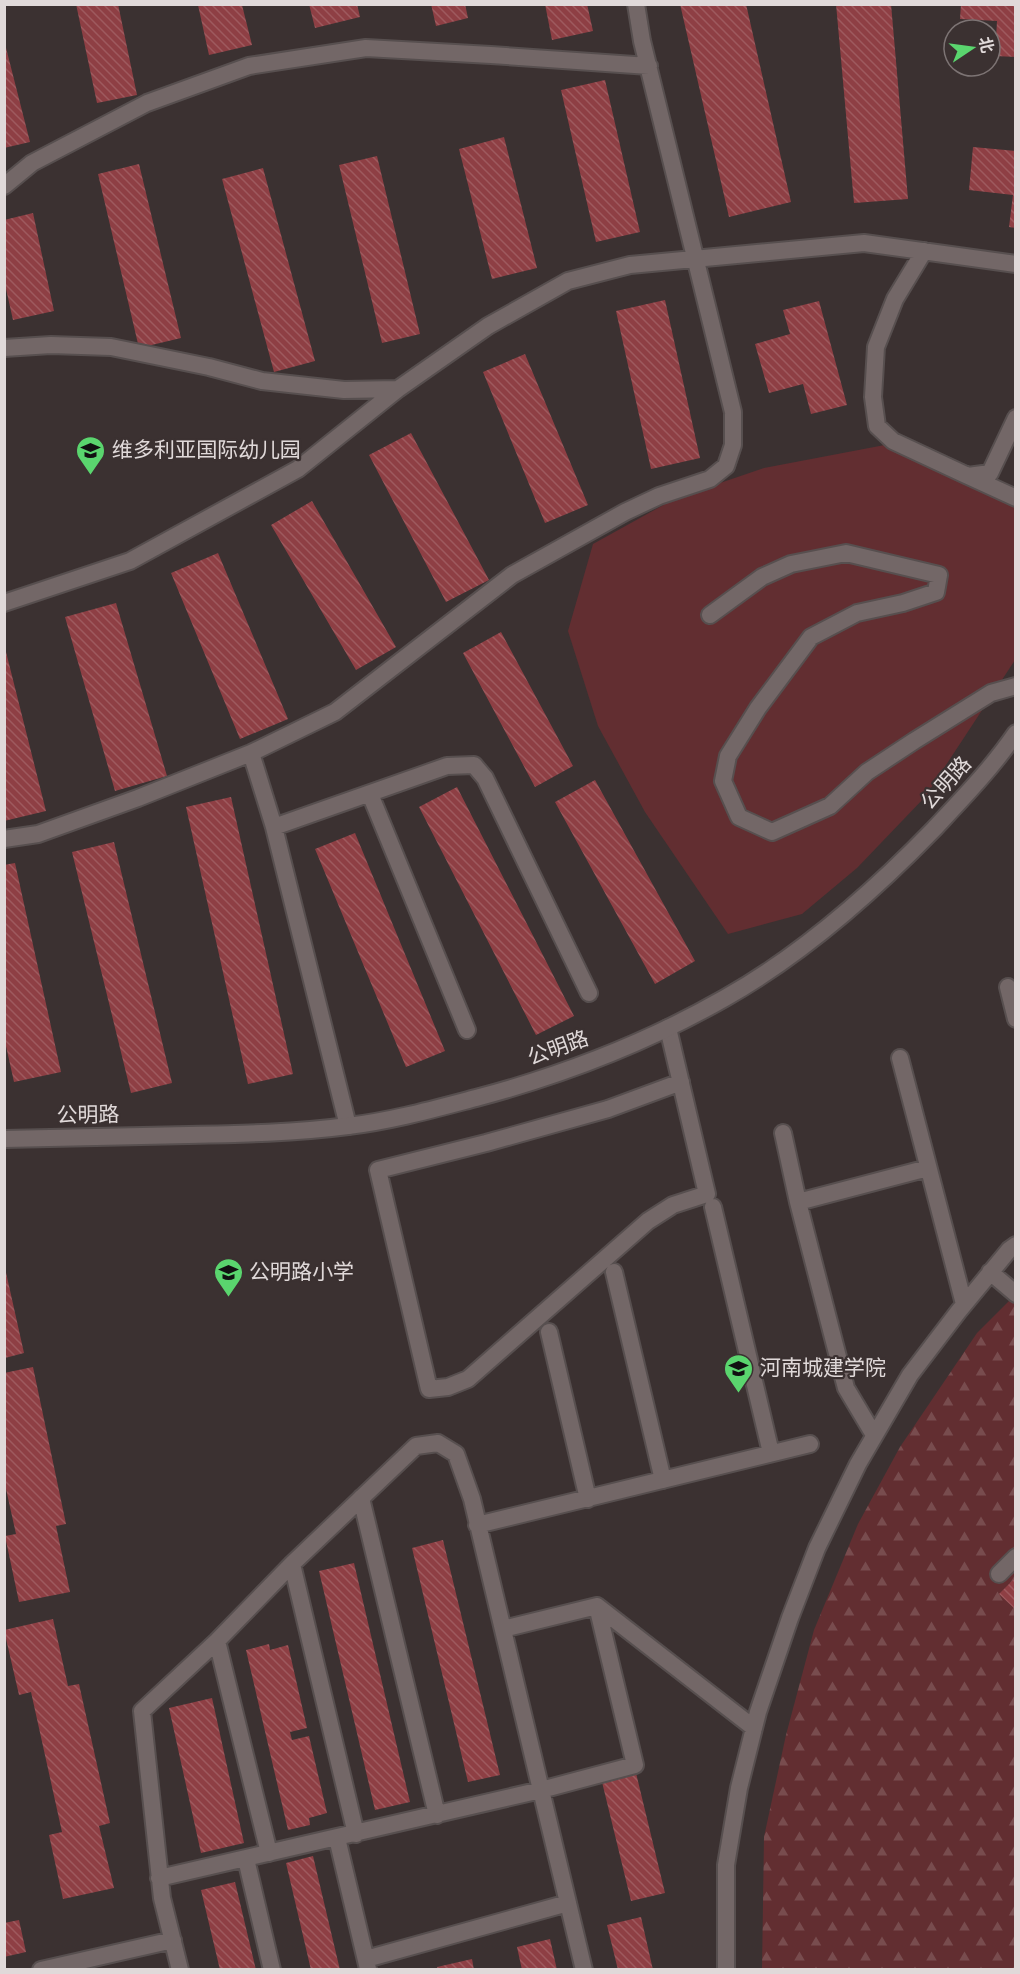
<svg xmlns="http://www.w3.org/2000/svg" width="1020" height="1974" viewBox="0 0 1020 1974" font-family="'Playfair Display','Noto Sans SC',serif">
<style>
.forest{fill:url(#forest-firs)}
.green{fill:#622e31}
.building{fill:url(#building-back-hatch)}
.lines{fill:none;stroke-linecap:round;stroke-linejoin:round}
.minor-casing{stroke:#574f4f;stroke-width:20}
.tertiary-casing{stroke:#574f4f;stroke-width:20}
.minor{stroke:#736767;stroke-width:16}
.tertiary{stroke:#736767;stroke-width:16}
.labels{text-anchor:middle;stroke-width:4.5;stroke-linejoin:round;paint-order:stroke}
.poi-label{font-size:21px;fill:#e0d9d9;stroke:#3b3131;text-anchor:start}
.street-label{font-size:21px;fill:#e0d9d9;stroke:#3b3131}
</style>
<defs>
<pattern id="forest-firs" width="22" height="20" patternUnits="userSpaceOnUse" patternTransform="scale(1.5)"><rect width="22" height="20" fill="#622e31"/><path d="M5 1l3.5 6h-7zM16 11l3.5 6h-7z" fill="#784c4e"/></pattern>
<pattern id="building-back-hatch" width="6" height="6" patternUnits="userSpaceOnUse" patternTransform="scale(1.5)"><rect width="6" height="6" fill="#8e3f44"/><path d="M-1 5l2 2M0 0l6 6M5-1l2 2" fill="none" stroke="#9e5a5e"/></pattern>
</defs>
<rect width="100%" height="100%" fill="#3b3131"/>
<path class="forest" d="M1015 1295V1969L762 1970 764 1837 786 1735 814 1630 858 1524 900 1447 977 1333Z"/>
<path class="green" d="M890 444 1015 507V660L925 797 857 868 802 914 728 934 645 812 598 726 568 631 593 544 676 498 764 468Z"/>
<path class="building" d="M76 4H118L137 95 97 103Z
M309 4H357L360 17 315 28Z
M431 4H465L468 18 436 26Z
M545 4H587L593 31 552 40Z
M680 4H746L791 202 729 217Z
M836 4H891L908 199 854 203Z
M961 4H1016V57L995 56 997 21 960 19Z
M198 5H242L252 45 209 55Z
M4 40 30 142 4 148Z
M605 80 640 232 596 242 561 90Z
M504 137 537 268 492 279 459 149Z
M973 147 1016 151V228L1009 227 1013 195 969 190Z
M377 156 420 334 382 343 339 165Z
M139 164 181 338 139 348 98 174Z
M263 168 315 361 274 372 222 179Z
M33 213 54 311 13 320 4 280V220Z
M665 300 700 458 651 469 616 311Z
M819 301 847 405 811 414 803 384 769 393 755 344 790 334 783 310Z
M525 354 588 505 545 523 483 372Z
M411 433 489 580 446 602 369 455Z
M312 501 396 647 356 670 271 525Z
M218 553 288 719 240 739 171 573Z
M116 603 167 776 115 791 65 617Z
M501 632 573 766 535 787 463 653Z
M4 644 46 811 4 821Z
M595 780 695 961 655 984 555 802Z
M457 787 574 1016 536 1035 419 807Z
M231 797 293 1074 248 1084 186 807Z
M355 833 445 1051 406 1067 315 849Z
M114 842 172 1083 131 1093 72 852Z
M15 863 61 1072 14 1082 4 1037V865Z
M5 1268 24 1353 5 1358Z
M33 1367 66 1524 56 1526 70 1592 19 1602 5 1536 16 1534 4 1480V1373Z
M443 1540 500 1775 468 1782 412 1548Z
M354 1563 410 1802 375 1810 319 1571Z
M1016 1577V1610L999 1594Z
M53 1619 68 1686 79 1684 110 1823 99 1826 114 1888 63 1899 49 1835 62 1832 31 1692 19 1695 4 1630Z
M269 1644 270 1650 288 1645 307 1728 290 1732 292 1740 309 1736 327 1813 309 1818 310 1825 288 1830 246 1650Z
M212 1698 244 1843 201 1853 169 1708Z
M636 1773 665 1893 631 1901 602 1782Z
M313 1856 340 1970H311L286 1863Z
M235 1882 256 1970H220L201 1890Z
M641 1917 653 1970H618L607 1925Z
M19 1920 26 1952 4 1957V1923Z
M550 1939 557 1970H522L517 1947Z
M472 1959 474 1970H438L437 1967Z"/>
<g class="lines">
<defs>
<path id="minor" d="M4 186 32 163 147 103 249 66 366 48 491 55 649 66
M924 251 895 299 876 347 873 397 877 426 893 441 968 476 990 473 1016 418
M4 348 51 345 111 347 209 367 262 381 344 390 398 389
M968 476 1016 498
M4 603 130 561 298 469 398 389 488 326 568 281 630 265 864 243 1016 264
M710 615 762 577 791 564 846 553 939 575 936 592 903 603 857 613 811 637 758 708 728 756 723 781 739 817 772 832 830 806 867 772 914 741 991 693 1016 686
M251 753 274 827 348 1126
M370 794 467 1030
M274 827 447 766 474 765 485 778 589 993
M4 839 38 834 138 798 251 753 335 712 512 575 625 512 659 496 710 479 726 466 733 445V412L642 41 636 4
M1008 987 1016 1019
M668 1028 707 1194 673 1205 648 1221 468 1379 448 1387 429 1389 378 1170 486 1143 608 1109 681 1082
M900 1058 964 1304
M783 1133 798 1202 846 1388 874 1435
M798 1202 928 1168
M713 1207 771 1453
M614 1272 663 1480
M990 1272 1016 1294
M549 1332 588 1499
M361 1498 437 1815
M477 1525 810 1444
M292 1564 356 1834
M999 1574 1016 1557
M503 1629 597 1606
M217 1641 269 1853
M337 1838 368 1969
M246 1859 272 1970
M159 1878 541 1790 584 1970
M366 1959 568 1903
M41 1970 173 1940
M180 1970 162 1898 142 1711 217 1641 292 1564 416 1446 438 1443 456 1454 472 1499 541 1790 635 1765 597 1606 754 1728
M726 1970V1865L739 1788 758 1712 790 1618 817 1548 858 1464 910 1375 958 1312 1009 1250 1016 1245"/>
<path id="tertiary" d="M4 1139C66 1138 127 1136 188 1135 241 1134 295 1133 348 1126 391 1121 434 1109 476 1098 563 1075 648 1042 725 998 803 954 872 893 934 829 963 798 992 768 1016 733"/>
</defs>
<use href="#minor" class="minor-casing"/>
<use href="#tertiary" class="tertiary-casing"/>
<use href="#minor" class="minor"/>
<use href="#tertiary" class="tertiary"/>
</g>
<defs>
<symbol id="school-pin" viewBox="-11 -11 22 30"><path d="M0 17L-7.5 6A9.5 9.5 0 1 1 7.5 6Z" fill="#5ad56e" stroke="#3b3131"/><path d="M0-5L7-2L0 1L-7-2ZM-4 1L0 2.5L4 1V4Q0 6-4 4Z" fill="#111"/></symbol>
<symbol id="university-pin" viewBox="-11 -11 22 30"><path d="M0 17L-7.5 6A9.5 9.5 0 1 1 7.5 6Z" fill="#5ad56e" stroke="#3b3131"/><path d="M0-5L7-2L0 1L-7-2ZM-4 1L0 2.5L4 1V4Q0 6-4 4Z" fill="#111"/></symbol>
</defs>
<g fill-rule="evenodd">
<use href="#school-pin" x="74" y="434" width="33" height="45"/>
<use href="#school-pin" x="212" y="1256" width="33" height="45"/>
<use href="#university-pin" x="722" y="1352" width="33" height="45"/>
</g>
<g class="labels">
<g class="poi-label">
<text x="112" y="457">维多利亚国际幼儿园</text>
<text x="249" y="1279">公明路小学</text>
<text x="760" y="1375">河南城建学院</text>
</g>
<g class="street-label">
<text transform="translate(946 783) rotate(-48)" y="7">公明路</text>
<text transform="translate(558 1048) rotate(-20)" y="7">公明路</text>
<text transform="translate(88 1115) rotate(-1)" y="7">公明路</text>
</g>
</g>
<rect width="1020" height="1974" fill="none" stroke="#e0d9d9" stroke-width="12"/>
<g transform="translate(972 48) rotate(77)"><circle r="28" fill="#3b3131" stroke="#7d7474" stroke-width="1.5"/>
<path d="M0-4.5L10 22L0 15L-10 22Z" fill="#5ad56e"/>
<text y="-9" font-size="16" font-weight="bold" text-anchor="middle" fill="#e0d9d9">北</text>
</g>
</svg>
